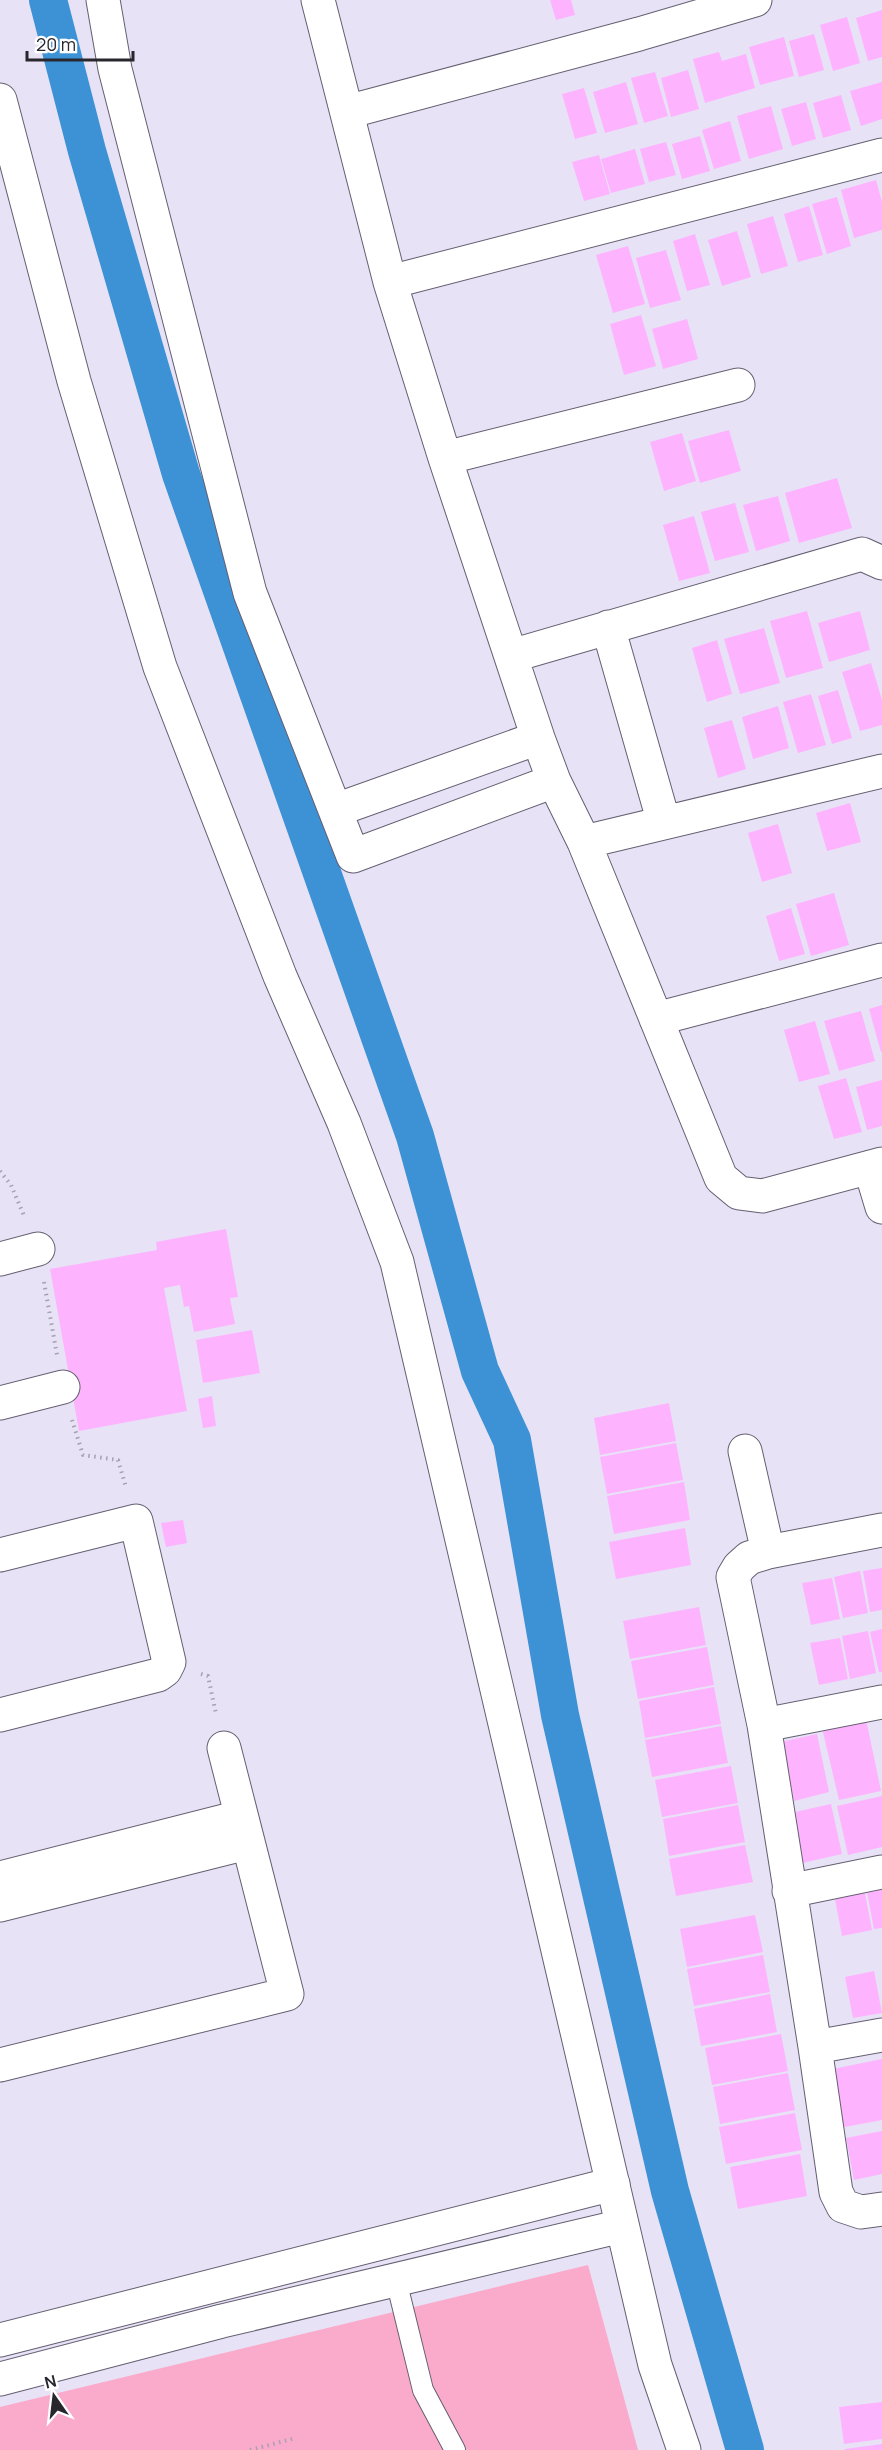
<svg xmlns="http://www.w3.org/2000/svg" width="882" height="2450" viewBox="0 0 882 2450" font-family="Manrope,sans-serif">
<style>
.green{fill:#faaaca}
.lines{fill:none;stroke-linecap:round;stroke-linejoin:round}
.canal{stroke:#3c92d4;stroke-width:38}
.building{fill:#feb3fe}
.lane-casing{stroke:#655f71;stroke-width:22}
.street-casing{stroke:#655f71;stroke-width:35}
.secondary-casing{stroke:#655f71;stroke-width:35}
.path{stroke:#a6a1b1;stroke-width:4;stroke-dasharray:1.5 4.5;stroke-linecap:butt}
.lane{stroke:#fff;stroke-width:20}
.street{stroke:#fff;stroke-width:33}
.secondary{stroke:#fff;stroke-width:33}
</style>
<rect width="100%" height="100%" fill="#e8e2f6"/>
<path class="green" d="M588 2265 638 2450H0V2407Z"/>
<g class="lines">
<path class="canal" d="M48 0 87 151 181 474 415 1136 480 1371 512 1440 560 1715 670 2191 745 2450"/>
</g>
<path class="building" d="M550 0H571L575 15 556 20Z
M882 10V57L868 61 856 18Z
M847 17 860 63 833 71 820 25Z
M814 34 824 70 799 77 789 41Z
M784 37 794 76 760 85 749 47Z
M719 52 722 61 746 54 755 88 705 103 693 59Z
M688 70 699 109 671 117 661 78Z
M655 72 668 116 644 123 631 78Z
M626 82 638 124 605 133 593 92Z
M882 82V119L861 126 850 91Z
M584 88 597 133 575 139 562 94Z
M841 95 851 130 823 138 813 103Z
M806 102 816 139 792 146 781 109Z
M771 106 783 149 749 159 737 116Z
M730 121 741 161 714 169 702 130Z
M700 136 710 171 682 179 672 144Z
M666 142 676 175 649 182 640 149Z
M635 149 645 184 611 193 601 159Z
M599 155 610 194 584 201 572 162Z
M876 180 882 202V230L854 238 841 190Z
M837 197 851 246 827 254 812 204Z
M809 206 823 255 798 262 784 214Z
M773 216 788 266 761 274 747 224Z
M737 231 751 277 722 286 708 240Z
M695 234 710 285 687 291 673 241Z
M628 246 645 304 613 313 596 255Z
M666 250 681 300 650 308 636 258Z
M641 315 656 366 624 375 610 324Z
M687 319 698 359 663 369 652 329Z
M729 430 741 471 700 483 688 441Z
M682 433 696 481 664 491 650 442Z
M837 478 852 528 799 543 785 493Z
M778 496 790 541 756 551 743 505Z
M735 503 749 552 715 561 701 512Z
M694 516 710 573 679 581 663 525Z
M807 611 823 668 786 678 770 621Z
M860 611 870 650 829 662 818 623Z
M764 628 780 683 740 694 724 639Z
M717 640 732 694 707 702 692 648Z
M871 663 882 700V725L860 731 842 672Z
M838 690 852 738 832 744 818 696Z
M811 694 826 745 798 753 783 702Z
M778 706 789 748 753 759 742 717Z
M732 720 746 769 718 778 704 728Z
M850 803 861 842 827 851 816 813Z
M778 824 792 873 762 882 748 833Z
M834 893 849 945 811 956 796 904Z
M791 908 805 954 779 961 766 916Z
M882 1005V1052H881L869 1009Z
M861 1011 875 1061 839 1071 824 1021Z
M815 1021 830 1074 799 1082 784 1030Z
M846 1078 862 1132 834 1139 818 1086Z
M882 1080V1126L867 1130 856 1087Z
M226 1229 238 1297 230 1298 235 1324 194 1332 189 1306 184 1307 180 1285 164 1288 187 1411 79 1431 50 1269 157 1250 156 1242Z
M252 1330 260 1373 203 1383 196 1340Z
M212 1396 216 1426 203 1428 198 1399Z
M669 1403 676 1441 600 1455 594 1418Z
M676 1443 683 1480 607 1494 600 1457Z
M684 1482 690 1520 614 1534 607 1496Z
M183 1520 187 1543 166 1547 161 1523Z
M685 1528 691 1565 616 1579 609 1542Z
M882 1568V1610L870 1612 863 1571Z
M860 1571 868 1613 843 1618 834 1577Z
M832 1578 840 1619 811 1625 802 1583Z
M699 1607 706 1645 630 1659 623 1621Z
M882 1629V1672H879L870 1632Z
M868 1631 876 1673 850 1679 842 1636Z
M840 1638 848 1679 819 1685 810 1643Z
M707 1647 714 1685 638 1699 631 1661Z
M714 1687 721 1724 645 1738 639 1701Z
M866 1719 881 1791 839 1800 822 1728Z
M721 1726 728 1763 652 1777 645 1740Z
M817 1734 829 1792 794 1801 781 1742Z
M731 1766 738 1803 662 1817 655 1780Z
M882 1796V1847L848 1855 837 1806Z
M831 1804 842 1854 798 1864 786 1814Z
M738 1805 745 1842 669 1856 663 1819Z
M745 1845 753 1882 676 1896 669 1859Z
M882 1884V1928L874 1929 866 1887Z
M864 1888 872 1930 842 1936 834 1894Z
M755 1915 763 1952 687 1967 680 1929Z
M763 1955 770 1992 694 2006 687 1969Z
M874 1971 882 2013 853 2018 845 1977Z
M770 1994 777 2032 701 2046 694 2009Z
M781 2034 788 2071 712 2085 705 2048Z
M882 2059V2120L839 2128 828 2070Z
M788 2073 795 2110 720 2124 713 2087Z
M795 2113 802 2150 726 2164 719 2127Z
M882 2131V2174L854 2180 846 2138Z
M800 2154 807 2196 738 2209 730 2167Z
M882 2402V2439L844 2444 839 2407Z
M882 2444V2450H845V2449Z"/>
<g class="lines">
<defs>
<path id="lane" d="M396 2280 423 2390 455 2450"/>
<path id="street" d="M103 0 115 69 250 593 353 856 554 781
M318 0 390 282 445 458 538 738 554 781 584 842 721 1178 739 1193 762 1196 882 1164
M347 112 639 34 755 0
M390 282 882 155
M445 458 738 385
M608 627 664 823
M511 656 862 554 882 563
M336 810 538 738
M584 842 882 771
M656 1019 882 960
M870 1167 882 1207
M0 1259 38 1249
M0 1403 63 1387
M745 1451 768 1552
M882 1530 768 1552 749 1558 739 1567 733 1577 764 1725 815 2047 836 2192 843 2206 861 2212 882 2209
M0 1555 136 1521 169 1662 165 1670 158 1675 0 1715
M764 1725 882 1702
M0 1878 240 1817
M789 1891 882 1872
M0 1905 247 1843
M815 2047 882 2035
M0 2065 287 1994 224 1748
M0 2340 613 2184
M0 2379 222 2321 622 2226"/>
<path id="secondary" d="M0 100 74 381 160 667 280 976 344 1123 397 1262 655 2365 684 2450"/>
</defs>
<use href="#lane" class="lane-casing"/>
<use href="#street" class="street-casing"/>
<use href="#secondary" class="secondary-casing"/>
<path class="path" d="M0 1171 11 1185 25 1218
M44 1282 57 1355
M72 1420 83 1455 118 1460 126 1487
M201 1674 208 1676 216 1714
M250 2450 296 2438"/>
<use href="#lane" class="lane"/>
<use href="#street" class="street"/>
<use href="#secondary" class="secondary"/>
</g>
<g transform="translate(54 2396) rotate(346)" stroke="#ffffff" stroke-width="4.5" paint-order="stroke">
<path d="M0-4.5L10 22L0 15L-10 22Z" fill="#29272e"/>
<text y="-9" font-size="16" font-weight="bold" text-anchor="middle" fill="#29272e">N</text>
</g>
<path d="M27 51v9h106v-9" fill="none" stroke="#29272e" stroke-width="3"/>
<text x="36" y="51" font-size="18" fill="#29272e" stroke="#ffffff" stroke-width="4.5" paint-order="stroke">20 m</text>
</svg>
